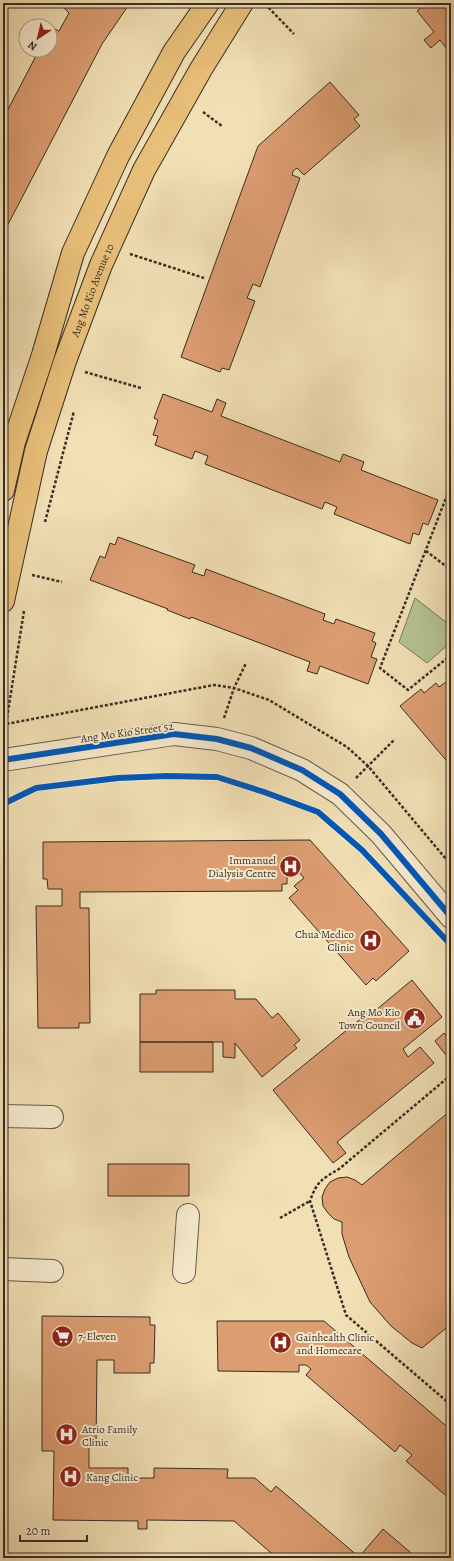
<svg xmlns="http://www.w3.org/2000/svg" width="454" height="1561" viewBox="0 0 454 1561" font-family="Alegreya,serif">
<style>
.green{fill:#b5c392;stroke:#76785b}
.building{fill:#dc9d71;stroke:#382d24}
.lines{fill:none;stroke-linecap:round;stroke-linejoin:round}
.minor-casing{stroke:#665a48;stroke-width:24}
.major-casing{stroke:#382d24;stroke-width:24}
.path{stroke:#382d24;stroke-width:2.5;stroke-dasharray:3 2;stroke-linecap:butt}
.minor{stroke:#f7ebcf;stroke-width:22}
.major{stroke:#e9c07a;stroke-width:22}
.cycleway-casing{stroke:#f7ebcf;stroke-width:8}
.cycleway{stroke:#0057b8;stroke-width:6}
.labels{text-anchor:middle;stroke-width:4;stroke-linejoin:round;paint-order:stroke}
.street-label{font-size:11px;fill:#382d24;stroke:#f7ebcf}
.poi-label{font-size:11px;fill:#382d24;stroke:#f7ebcf;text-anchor:start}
</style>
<rect width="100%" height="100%" fill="#f2e0b5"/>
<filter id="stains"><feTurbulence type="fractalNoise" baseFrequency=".005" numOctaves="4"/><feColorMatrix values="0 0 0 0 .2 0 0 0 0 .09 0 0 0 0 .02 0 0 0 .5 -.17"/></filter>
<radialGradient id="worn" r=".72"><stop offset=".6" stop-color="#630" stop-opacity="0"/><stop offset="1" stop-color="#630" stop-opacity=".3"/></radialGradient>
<path class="green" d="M415 598 451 626V642L427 663 399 642Z"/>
<path class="building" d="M68 3H130L102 44 3 234V119L39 50H50V29L51 27 59 31 69 13 64 8Z
M427 3H451V54L440 40 431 48 424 40 434 32 417 11Z
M330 82 359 115 354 119 360 126 304 175 297 168 293 171 292 175 300 178 260 287 253 284 247 298 255 301 229 370 222 368 220 372 181 357 258 146Z
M163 394 212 412 217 399 226 403 221 416 340 462 343 454 364 462 361 470 438 500 428 525 423 523 419 535 413 533 410 544 334 514 337 507 325 502 322 509 205 464 208 456 195 451 192 459 155 445 158 436 153 435 158 420 154 418Z
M118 537 195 565 192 572 204 576 206 569 325 614 323 620 334 624 336 619 375 633 372 641 376 643 371 657 377 659 368 684 320 666 317 674 307 671 310 662 191 617 190 619 167 610 168 609 90 580 100 556 105 558 110 543 115 545Z
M446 682 451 688V766L400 706 421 689 424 693 436 683 439 687Z
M310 840 409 951 376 981 373 978 366 985 289 898 298 890 294 886 304 878 297 870H287V884H282V891L80 892V908H89L90 1023H79V1028H38L36 906H62V889H48L47 879H43V842Z
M412 980 442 1017 403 1049 408 1057 420 1047 434 1063 337 1142 346 1153 333 1163 273 1090 374 1008 376 1010Z
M156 990H235V999H256L272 1018 278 1013 300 1040 294 1045 297 1048 262 1077 235 1043V1058L223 1057V1042H140V994H156Z
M444 1033 451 1042V1049L445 1054 435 1041Z
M140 1042H213V1072H140Z
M451 1110V1324L422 1348 412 1343 391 1326 370 1302 349 1257 342 1234V1222L334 1219 328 1213 323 1206 322 1197 325 1189 330 1182 338 1178 347 1177 355 1180 362 1185Z
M108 1164H189V1196H108Z
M42 1316 150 1317V1325H155L154 1363H150V1373H114V1360H97L96 1447H89V1468H128V1478H154V1468L228 1469 227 1478H255L271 1492 276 1486 359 1557 383 1529 417 1558H277L234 1521 147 1520V1529H138V1521L53 1520 54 1451H42Z
M217 1321H324L451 1430V1500L406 1461 412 1455 400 1445 395 1452 306 1375 311 1369 306 1365H299V1372L218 1371Z"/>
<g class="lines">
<defs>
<path id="minor" d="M3 760 174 734 217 739 251 748 302 770 340 794 381 834 451 917
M3 1116 52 1117
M3 1269 52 1271
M184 1272 188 1215"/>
<g id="major">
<path d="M3 490 14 442 43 355 73 253 118 156 174 52 208 3"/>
<path id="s1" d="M3 601 36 451 65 361 101 265 144 170 201 69 242 3"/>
</g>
</defs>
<use href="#minor" class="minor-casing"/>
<use href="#major" class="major-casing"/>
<path class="path" d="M265 4 294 34
M203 112 222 126
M130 254 204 278
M85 372 141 388
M451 485 380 668 408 690 451 655
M45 522 74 411
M426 551 451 570
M32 575 62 582
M24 611 6 724 214 685 234 688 269 700 347 747 368 766 451 865
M224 718 234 688 246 663
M356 778 395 739
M451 1075 339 1169C322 1179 317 1181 310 1201L346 1315 451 1405
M280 1218 310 1201"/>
<use href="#minor" class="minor"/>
<use href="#major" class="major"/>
<defs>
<path id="cycleway" d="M3 760 174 734 217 739 251 748 302 770 340 794 381 834 451 917
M3 804 36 788 118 778 167 776 217 777 264 792 318 812 362 850 451 945"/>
</defs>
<use href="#cycleway" class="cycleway-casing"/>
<use href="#cycleway" class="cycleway"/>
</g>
<defs>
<symbol id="hospital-disc" viewBox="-11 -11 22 22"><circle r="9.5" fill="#8f2418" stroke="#f7ebcf"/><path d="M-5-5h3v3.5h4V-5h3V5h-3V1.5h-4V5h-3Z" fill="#fff"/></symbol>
<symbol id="civic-disc" viewBox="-11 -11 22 22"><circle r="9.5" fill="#8f2418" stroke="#f7ebcf"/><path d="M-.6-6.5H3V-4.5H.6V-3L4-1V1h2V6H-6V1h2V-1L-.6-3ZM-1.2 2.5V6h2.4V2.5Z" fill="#fff"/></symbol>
<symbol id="supermarket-disc" viewBox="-11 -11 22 22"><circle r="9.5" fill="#8f2418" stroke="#f7ebcf"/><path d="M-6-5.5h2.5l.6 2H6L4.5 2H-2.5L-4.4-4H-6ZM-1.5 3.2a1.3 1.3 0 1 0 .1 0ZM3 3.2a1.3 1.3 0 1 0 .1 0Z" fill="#fff"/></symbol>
</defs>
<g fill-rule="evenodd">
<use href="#hospital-disc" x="278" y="854" width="25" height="25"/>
<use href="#hospital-disc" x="358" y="928" width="25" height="25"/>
<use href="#civic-disc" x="402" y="1006" width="25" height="25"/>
<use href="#supermarket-disc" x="50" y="1324" width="25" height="25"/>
<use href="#hospital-disc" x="268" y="1330" width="25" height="25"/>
<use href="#hospital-disc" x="54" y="1422" width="25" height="25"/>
<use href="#hospital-disc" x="58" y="1464" width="25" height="25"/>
</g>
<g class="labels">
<g class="street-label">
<text dy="4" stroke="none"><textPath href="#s1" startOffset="324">Ang Mo Kio Avenue 10</textPath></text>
<text transform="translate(127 732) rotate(-8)" y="4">Ang Mo Kio Street 52</text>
</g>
<g class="poi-label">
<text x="276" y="864" text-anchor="end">Immanuel<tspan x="276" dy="13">Dialysis Centre</tspan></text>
<text x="354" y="938" text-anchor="end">Chua Medico<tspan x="354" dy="13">Clinic</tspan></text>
<text x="400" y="1016" text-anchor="end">Ang Mo Kio<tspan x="400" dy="13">Town Council</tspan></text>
<text x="78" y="1340">7-Eleven</text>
<text x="296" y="1341">Gainhealth Clinic<tspan x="296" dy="13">and Homecare</tspan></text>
<text x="82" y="1433">Atrio Family<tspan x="82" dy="13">Clinic</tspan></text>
<text x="86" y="1481">Kang Clinic</text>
</g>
</g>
<rect width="454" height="1561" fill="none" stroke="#f2e0b5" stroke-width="16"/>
<rect x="4" y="4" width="446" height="1553" fill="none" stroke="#382d24" stroke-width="2"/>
<rect x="8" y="8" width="438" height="1545" fill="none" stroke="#382d24"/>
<g transform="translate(38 38) rotate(215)"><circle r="19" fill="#f7ebcf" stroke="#ab9f8b"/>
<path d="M0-3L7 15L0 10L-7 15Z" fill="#8f2418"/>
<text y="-6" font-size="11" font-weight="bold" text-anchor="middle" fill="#382d24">N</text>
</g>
<path d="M20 1535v6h67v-6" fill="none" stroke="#382d24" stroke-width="2"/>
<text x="26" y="1535" font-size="12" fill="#382d24" stroke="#f7ebcf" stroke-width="3" paint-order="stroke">20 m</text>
<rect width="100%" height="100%" filter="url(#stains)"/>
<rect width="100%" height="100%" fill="url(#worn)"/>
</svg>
